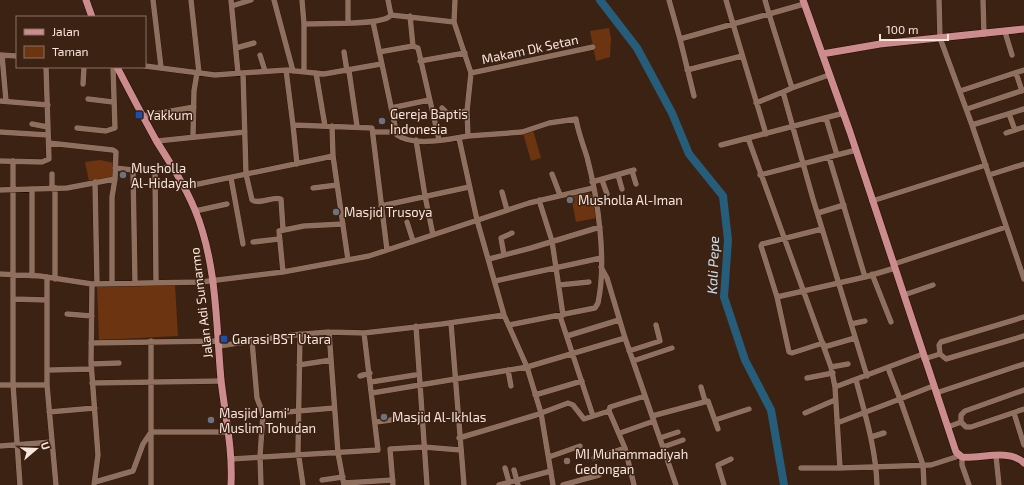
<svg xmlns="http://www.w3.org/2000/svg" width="1024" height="485" viewBox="0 0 1024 485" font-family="'Exo 2',sans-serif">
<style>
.green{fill:#6c3410}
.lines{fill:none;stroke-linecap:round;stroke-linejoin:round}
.river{stroke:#265d7a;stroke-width:8}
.minor-casing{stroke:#220a00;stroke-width:6}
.major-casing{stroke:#220a00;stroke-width:8}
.minor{stroke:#8f6f5e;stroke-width:5.5}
.major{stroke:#cc8b8d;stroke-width:7}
.transit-dot{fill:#1a4fb4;stroke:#3c2213;stroke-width:1.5}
.worship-dot{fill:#6b7280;stroke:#3c2213;stroke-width:1.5}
.education-dot{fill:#8d6e63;stroke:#3c2213;stroke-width:1.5}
.labels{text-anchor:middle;stroke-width:3;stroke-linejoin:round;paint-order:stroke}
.street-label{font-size:13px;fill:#f8e5dc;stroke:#3c2213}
.poi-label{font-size:13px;fill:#f8e5dc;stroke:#3c2213;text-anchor:start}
.water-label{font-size:14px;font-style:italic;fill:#cbe1ef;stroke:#3c2213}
</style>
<rect width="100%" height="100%" fill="#3c2213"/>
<path class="green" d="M609 28 611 38 610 57 596 61 590 31Z
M533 130 541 158 531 161 523 133Z
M100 160 114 163V177L89 181 85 162Z
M589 193 593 197 596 218 576 222 571 196Z
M97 285H175L178 336 99 340Z"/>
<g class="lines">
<path class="river" d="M600 0 637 48 672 113 689 154 723 196 728 240 724 297 745 360 771 410 784 485"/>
<defs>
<path id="minor" d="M153 0 161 67
M191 0 199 73
M231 0 238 73
M274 0 293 71
M302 0 304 24V71
M348 0V23
M669 0 680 39 733 24 766 134
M726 0 733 24 769 14 765 0
M939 0 940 38 972 125 1024 279
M983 0 984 34
M804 4 769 14 792 88 783 92 813 199 867 376
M232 6 251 0
M410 16 413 46
M373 22 397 135C414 147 449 139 468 136L467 111 471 73 454 22 391 15
M454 22 455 0
M304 24C319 23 384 26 391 15L388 0
M1005 32 1012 55
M680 39 694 96
M236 48 254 43
M344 52 347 71
M379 52 413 46 418 48 439 140
M0 55 17 56
M2 55 6 101
M260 55 265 71
M420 61 465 53
M145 66 215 75 286 70 324 74 381 64
M286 70 293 125 372 128 387 250
M687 70 742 56
M349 71 357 126
M243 73 246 174 252 200C260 205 272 196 281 199L283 229
M316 73 325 126
M471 73 593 47
M1016 73 1022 91
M83 84 84 67
M792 88 829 75
M960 91 1024 70
M88 99 113 102
M0 101 48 105
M756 103 783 92
M391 108 429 100
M442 108 448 114 467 111
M967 109 1024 90
M1009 114 1015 130
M143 116 194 107
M826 118 837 155
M32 124 48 127
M293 125 297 164
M972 125 1024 109
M332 126 333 156 348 260
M77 128 106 131 115 128 113 67
M0 132 48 135
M373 132H396
M1006 133 1024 127
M193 136 194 91 197 73
M468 136 522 132 549 123 576 119C578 132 583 144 587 157 598 199 607 261 598 303L595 308 509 325
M459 138 477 220 504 315 527 367 541 413 553 485
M748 138 844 113
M416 140 425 196 433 235
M157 141 245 132
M721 145 748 138 831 367 835 387 840 468 931 465 959 456
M829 157 865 277
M0 161 42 162 49 159 46 67
M13 161V384L20 485
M115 168 133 170 173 167
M155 169 156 282
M133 170 135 283
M632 171 636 184
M552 174 560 195
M618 175 622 189
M760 175 856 150
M989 175 1024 164
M231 178 243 244
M602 180 607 194
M95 182 97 284
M592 182 634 170
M184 187 333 156
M55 188V279
M313 188 337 185
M32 189V276
M52 189V174
M0 190 67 188 115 179 116 152 113 150 49 143
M502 192 507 210
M539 200 552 241 563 315
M872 201 986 165
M381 206 469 187
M195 211 227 204
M818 213 844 205
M407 222 413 241
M822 229 762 244 761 246 777 297 789 352 792 353 823 343
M253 242 279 239
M504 255 501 238 512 233
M489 259 531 248 600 227
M894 264 1006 227
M601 267 607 278 625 338 676 485
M283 272 279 231 304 226 343 224
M0 274 40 276 92 284 201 282 283 272 369 256 529 203 593 188
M872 274 891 322
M47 277V385L56 485
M495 281 601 258
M112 283V197L115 179
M92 284 91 362 98 455 94 485
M559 285 589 282
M904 295 933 285
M777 297 865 277 895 268
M14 299 46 300
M67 314 92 316
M560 316 593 416
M451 323 464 485
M851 324 865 321
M416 326 427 485
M329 332 338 453 344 485
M300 334 298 451 303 485
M567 336 619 320
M252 341 257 398 263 414
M91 343 219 341
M219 346 292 335 329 332 364 333 442 324 504 315
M824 347 855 338
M629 351 660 341 656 325
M940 354 939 345 941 342 1024 317
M924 359 940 354 946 359 1024 336
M633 361 672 348
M91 364 119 363
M299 365 331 360
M831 367 848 364
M888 368 900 399 933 386
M51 370 91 369
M508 370 511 386
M360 376 370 373
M807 378 833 373
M856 380C865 414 876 449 877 485
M371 382 415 375
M92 383 221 381
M0 385H47
M701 387 705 401
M835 387 923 354
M372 393 527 367 625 338
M936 393 1024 364
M535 395 582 381
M609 411 610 407 645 396
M49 412 95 408
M805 413 835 400
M1014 413 1024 445
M652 416 708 401 718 429
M715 420 749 409
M376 422 421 416
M961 422V415L965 411 1024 390
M837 423 900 399 923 465 924 485
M948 427 961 422 966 427H971L1024 409
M620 433 654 421
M871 437 884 433
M459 438 536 415 568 403 573 405 584 419 609 411 625 448 634 485
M660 438 678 432
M0 446 52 442
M663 447 683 440
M996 456 999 485
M549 457 580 446
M962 457V465L969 485
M594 458 625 448
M231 459 378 450 364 333
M505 468 509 482
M801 468H840
M514 470 518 485
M322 480 343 477
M95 482 133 471 143 444 151 432V341
M344 483 393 480
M151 485V432H228
M261 485 260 456 263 414 334 408
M393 485 390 449 424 447 460 450
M499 485 551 471
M563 485 599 475
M724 485 718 465 731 459"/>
<path id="major" d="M86 0 92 17
M803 0 850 132 956 452 962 457C980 459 1009 448 1024 463
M822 54 880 44 1024 29
M117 67C130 92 143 117 157 142 171 164 185 186 195 210 217 264 216 323 221 380 225 415 233 450 231 485"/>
</defs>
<use href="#minor" class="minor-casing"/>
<use href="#major" class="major-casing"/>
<use href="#minor" class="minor"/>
<use href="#major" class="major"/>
</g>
<g class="transit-dot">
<rect x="135" y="111" width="8" height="8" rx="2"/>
<rect x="220" y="335" width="8" height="8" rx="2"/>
</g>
<g class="worship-dot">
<circle cx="382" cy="121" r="4"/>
<circle cx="123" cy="175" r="4"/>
<circle cx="570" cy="200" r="4"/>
<circle cx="336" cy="212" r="4"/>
<circle cx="384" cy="417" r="4"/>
<circle cx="211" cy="420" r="4"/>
</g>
<circle class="education-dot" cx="567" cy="461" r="4"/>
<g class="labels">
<g class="street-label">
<text transform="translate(530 49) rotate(-12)" y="5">Makam Dk Setan</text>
<text transform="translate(201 303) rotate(-97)" y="5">Jalan Adi Sumarmo</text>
</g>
<g class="poi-label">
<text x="390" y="119">Gereja Baptis<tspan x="390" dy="15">Indonesia</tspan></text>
<text x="147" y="120">Yakkum</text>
<text x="131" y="173">Musholla<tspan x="131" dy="15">Al-Hidayah</tspan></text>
<text x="578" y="205">Musholla Al-Iman</text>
<text x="344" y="217">Masjid Trusoya</text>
<text x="232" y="344">Garasi BST Utara</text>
<text x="219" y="418">Masjid Jami'<tspan x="219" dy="15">Muslim Tohudan</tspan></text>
<text x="392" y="422">Masjid Al-Ikhlas</text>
<text x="575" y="459">MI Muhammadiyah<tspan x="575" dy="15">Gedongan</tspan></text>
</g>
<g class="water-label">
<text transform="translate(713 265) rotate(-88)" y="5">Kali Pepe</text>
</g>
</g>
<rect x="16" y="16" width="130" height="52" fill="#3c2213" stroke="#877063"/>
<rect x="24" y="29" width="20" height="6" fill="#cc8b8d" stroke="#877063"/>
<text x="52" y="36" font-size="12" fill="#f8e5dc">Jalan</text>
<rect x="24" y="46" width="20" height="12" fill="#6c3410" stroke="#877063"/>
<text x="52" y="56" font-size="12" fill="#f8e5dc">Taman</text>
<g transform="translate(36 449) rotate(71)" stroke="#3c2213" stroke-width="3" paint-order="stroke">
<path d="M0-3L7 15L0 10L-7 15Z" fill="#f8e5dc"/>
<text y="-6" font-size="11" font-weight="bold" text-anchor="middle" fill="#f8e5dc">U</text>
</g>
<path d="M880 34v6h68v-6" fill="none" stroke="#f8e5dc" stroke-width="2"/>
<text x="886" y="34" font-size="12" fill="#f8e5dc" stroke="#3c2213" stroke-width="3" paint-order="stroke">100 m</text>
</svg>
